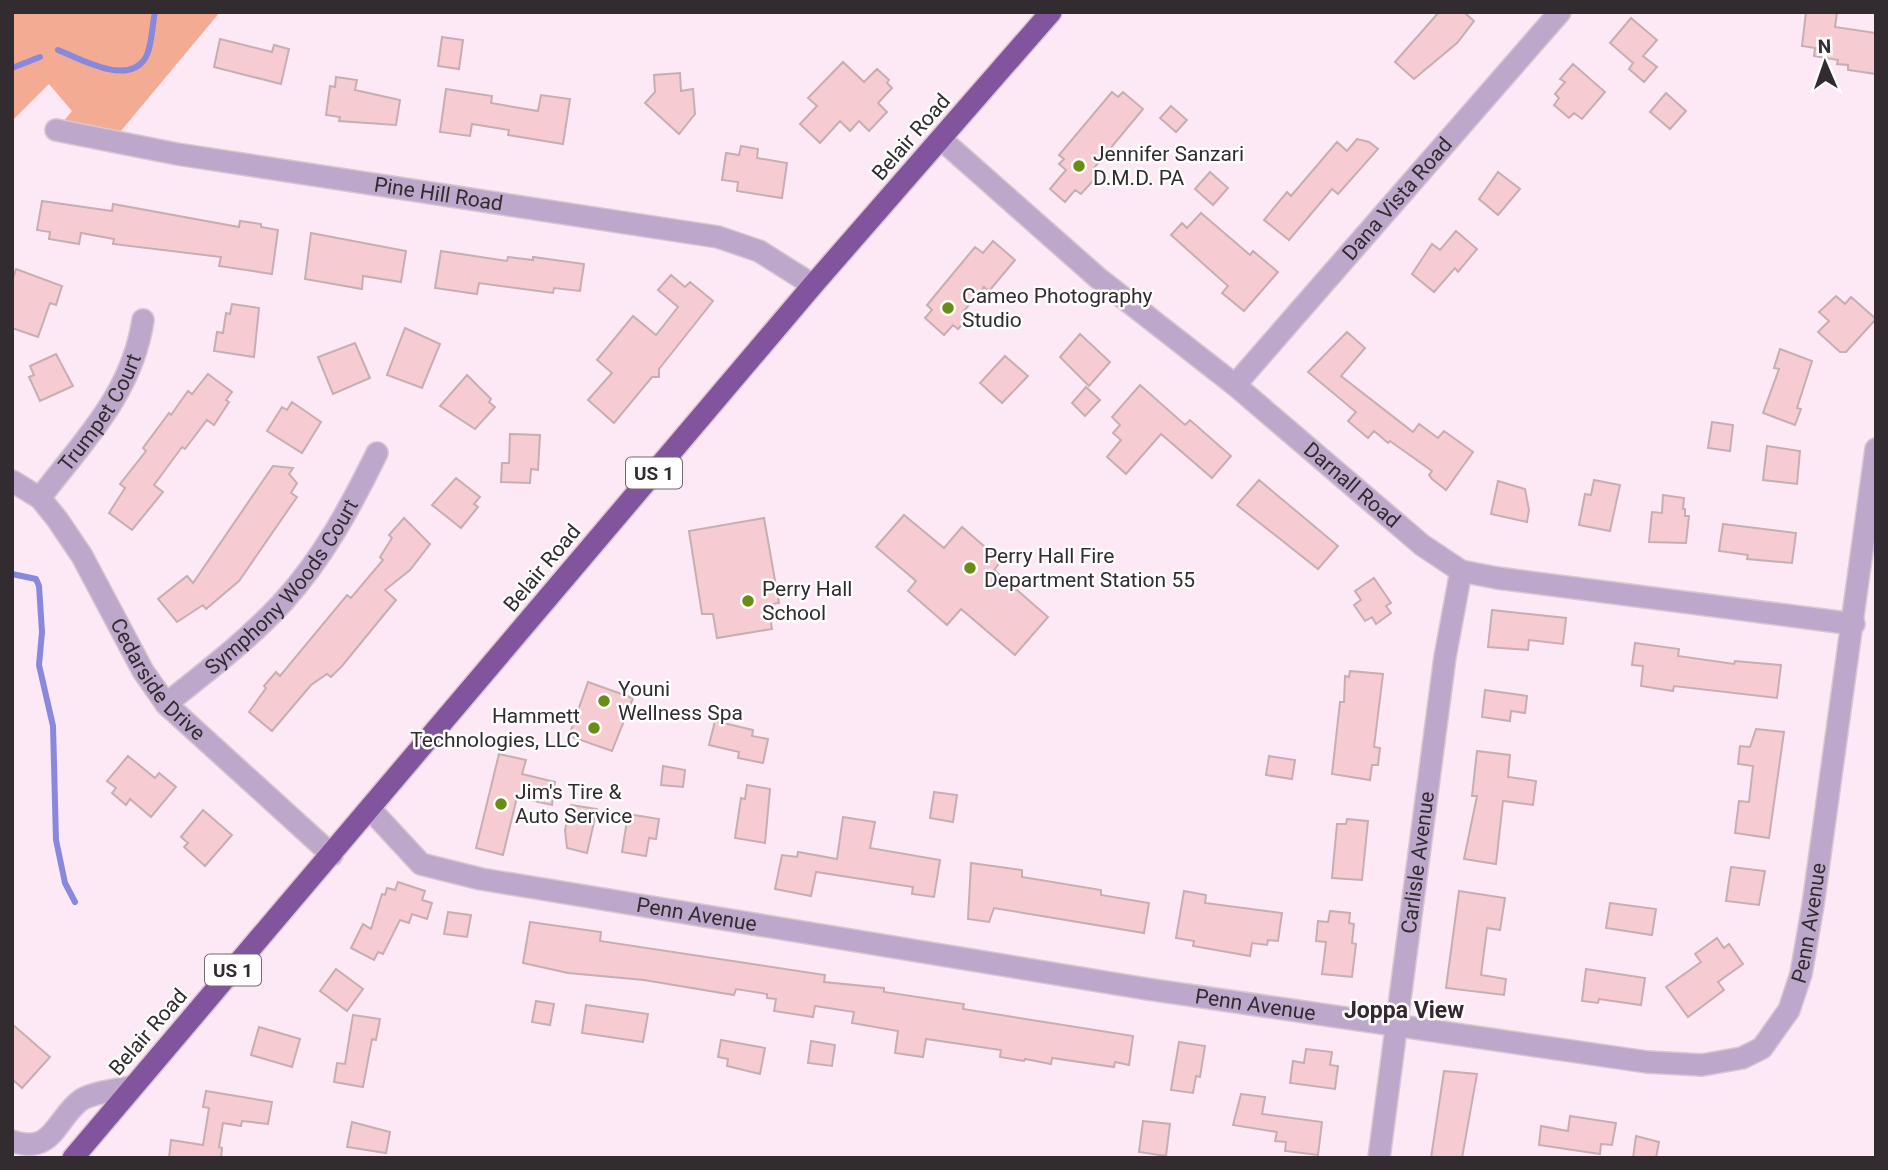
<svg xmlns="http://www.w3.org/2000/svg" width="1888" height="1170" viewBox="0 0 1888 1170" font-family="Roboto,sans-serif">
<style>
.green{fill:#f3ab94}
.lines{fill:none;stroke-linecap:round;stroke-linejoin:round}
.stream{stroke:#8889dc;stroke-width:6}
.building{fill:#f6cbd1;stroke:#c6aeb1;stroke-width:2}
.street-casing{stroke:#d8c6d1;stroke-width:24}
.highway-casing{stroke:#d8c6d1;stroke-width:24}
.street{stroke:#bda8cb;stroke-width:21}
.highway{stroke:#82549e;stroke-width:21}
.poi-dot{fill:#688c16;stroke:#fff;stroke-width:2.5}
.labels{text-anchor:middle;stroke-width:5;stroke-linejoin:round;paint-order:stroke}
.shield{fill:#fff;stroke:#706b6d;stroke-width:2}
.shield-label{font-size:19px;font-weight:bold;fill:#322b2f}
.street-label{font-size:21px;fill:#322b2f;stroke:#fff}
.poi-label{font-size:21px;fill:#322b2f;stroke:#fff;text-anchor:start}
.neighbourhood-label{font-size:23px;font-weight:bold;fill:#35262f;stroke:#fff}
</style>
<rect width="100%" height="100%" fill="#fde8f5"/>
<path class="green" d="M12 12H220L120 132 62 123 72 111 49 84 12 121Z"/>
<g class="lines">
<path class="stream" d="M58 50C80 59 126 85 144 60 152 50 152 25 155 12
M12 68 40 57
M12 574 36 579 39 586 42 632 39 665 53 726 56 840 65 883 75 902"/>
</g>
<path class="building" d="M1439 12H1464L1474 21 1457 43 1414 79 1395 62Z
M1806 12H1837L1835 27 1876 33V74L1848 70V65L1837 64 1838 60 1814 56 1815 48 1802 46Z
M1631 18 1657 40 1643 56 1657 67 1644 82 1629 69 1633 63 1610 43Z
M442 37 463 40 459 69 438 66Z
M220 39 272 52 274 45 289 49 281 84 214 67Z
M843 62 864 82 877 69 889 80 887 83 892 88 878 103 887 112 869 131 859 121 850 131 840 121 820 143 800 124 817 106 808 98Z
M1573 64 1605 92 1582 119 1574 113 1569 118 1554 105 1559 98 1555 94 1565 82 1560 79Z
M680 73 681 91 693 89 695 114 679 134 645 103 655 92 654 75Z
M336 77 357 80 355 90 400 100 396 125 339 121 340 117 326 115 330 86 335 87Z
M446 89 492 96 491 103 538 111 541 95 570 99 563 144 508 135 509 130 472 124 470 136 440 132Z
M1112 92 1118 97 1123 92 1143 109 1094 168 1100 173 1081 194 1075 190 1065 202 1050 189 1066 170 1059 164 1064 159 1059 155Z
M1666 93 1686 111 1670 129 1650 112Z
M1171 106 1187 120 1176 132 1160 118Z
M1357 139 1369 142 1378 149 1338 194 1332 189 1289 240 1264 220 1287 192 1291 196 1337 142 1347 151Z
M741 146 758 149 757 158 787 163 782 198 737 191 738 182 722 180 726 153 739 155Z
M1210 172 1228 188 1213 205 1195 189Z
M1498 172 1520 189 1498 215 1479 199Z
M42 201 112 211 113 204 239 227 240 221 261 224V227L278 230 272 274 219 266 221 257 113 244 114 239 81 233 79 244 49 239 50 232 37 230Z
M1201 213 1250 255 1253 251 1278 272 1244 311 1222 293 1228 286 1171 235 1182 223 1187 228Z
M1456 231 1477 249 1458 272 1455 268 1434 292 1412 274 1432 244 1440 250Z
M311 233 406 251 401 282 363 276 362 289 305 279Z
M993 241 1015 260 989 291 984 287 963 312 969 316 958 329 953 325 944 335 925 318 932 310 927 305 975 247 983 253Z
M441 251 507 261 508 257 533 260V257L584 264 580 291 554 288 553 293 479 283 477 294 435 288Z
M16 269 62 286 56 305 50 303 38 337 12 328V281Z
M671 275 685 287 690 282 713 301 659 369V377H652L614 423 588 400 612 373 597 360 633 316 656 335 678 307 658 290Z
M1836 296 1845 304 1851 297 1876 319 1846 352H1840L1818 332 1829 321 1819 312Z
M232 304 259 308 254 357 214 351 217 332 223 333 226 313 230 314Z
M405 328 440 344 422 388 387 375Z
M1347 332 1365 348 1341 376 1413 432 1419 424 1438 438 1444 431 1473 452 1446 490 1432 479 1429 475 1432 471 1390 441 1388 443 1374 431 1368 438 1348 421 1356 412 1308 372Z
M1080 334 1110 362 1089 386 1060 357Z
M355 343 370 378 333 394 318 357Z
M1780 349 1812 361 1797 408 1801 409 1795 425 1763 413 1779 369 1774 368Z
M56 354 73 386 40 401 29 377 34 375 30 366Z
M1005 356 1028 376 1002 403 980 383Z
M208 374 232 392 226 400 229 402 214 425 207 420 185 449 182 447 154 485 163 492 132 530 109 513 125 488 120 484 146 451 143 448 169 413 171 415 188 391 192 394Z
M467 375 491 399 489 402 495 407 475 429 440 406Z
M1140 385 1185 425 1190 420 1231 456 1212 478 1161 434 1126 474 1107 457 1121 440 1113 433 1120 425 1112 417Z
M1086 387 1100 400 1085 416 1072 403Z
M292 402 321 422 302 453 267 431 282 407 287 410Z
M1712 422 1733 425 1730 451 1708 448Z
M510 434 540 435 538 470 531 469 530 483 501 482 502 463H509Z
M1767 446 1800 451 1797 484 1763 480Z
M273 466 293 468 289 474 297 483 291 493 297 497 239 581 206 609 203 605 177 622 158 599 187 576 193 583Z
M456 478 480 497 474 504 478 507 461 528 432 505Z
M1259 480 1338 546 1318 569 1237 505Z
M1594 480 1620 485 1610 531 1579 525 1585 494 1591 495Z
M1498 481 1525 489 1529 510 1527 522 1491 514Z
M1663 495 1684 498 1683 509H1685V516H1689L1686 543 1649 542 1652 512 1662 513Z
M904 515 944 548 962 527 1001 561 994 570 1048 617 1015 655 961 609 947 625 908 591 916 581 876 547Z
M404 518 430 544 410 570 385 590 396 600 342 666 331 677 327 674 311 685 272 731 249 712 266 688 264 686 276 672 280 676 347 595 351 598 383 560 380 557 392 538 389 535Z
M764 518 779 603 768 605 772 629 717 638 713 614H702L689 531Z
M1723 524 1796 533 1792 563 1747 559 1748 555 1719 551Z
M1374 578 1391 603 1386 606 1391 613 1376 624 1372 617 1365 621 1354 605 1361 600 1355 591Z
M1492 610 1566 618 1563 644 1529 640 1528 650 1488 647Z
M1635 643 1679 649 1678 656 1734 664 1735 661 1781 665 1777 698 1674 686 1673 691 1641 686 1643 666 1632 665Z
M1350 671 1383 674 1374 747 1380 748 1378 765H1372L1370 780 1332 774 1340 702H1344L1345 676 1349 677Z
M588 682 633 698 612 751 569 736Z
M1485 690 1527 696 1525 713 1511 711 1510 721 1482 717Z
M715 721 753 730 752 736 768 739 763 763 738 758 739 752 709 745Z
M1756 729 1784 732 1769 838 1735 833 1739 801 1749 802 1753 766 1738 764 1740 746 1750 747Z
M1477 751 1510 755 1508 777 1536 781 1533 805 1503 801 1496 864 1464 859 1477 796H1472Z
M499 754 526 760 522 774 555 782 552 805 517 797 503 855 476 848Z
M128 756 155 778 159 773 176 787 151 817 130 799 126 805 112 793 116 788 107 781Z
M1269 756 1295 760 1292 779 1266 775Z
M663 766 685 770 683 787 661 785Z
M747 785 770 789 765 843 735 838 741 798 745 799Z
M934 792 957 795 953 822 930 818Z
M571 805 597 809 587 853 567 848 565 830Z
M203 810 232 835 205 866 184 847 188 843 181 837Z
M628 814 659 819 656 839 649 838 646 856 622 852Z
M843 817 875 822 870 848 940 860 934 897 912 894 913 887 816 872 811 896 775 889 782 855 797 857 798 852 837 859Z
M1347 819 1368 821 1362 880 1332 878 1337 824H1346Z
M971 863 1022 870V877L1101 890V895L1149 903 1144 933 994 908 989 922 968 919Z
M1731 867 1765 871 1759 905 1726 901Z
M398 882 425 891 422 900 432 903 427 919 412 914 409 923 400 920 383 954 378 952 374 960 351 948 363 924 371 929 382 894 385 895 387 888 395 890Z
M1184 891 1206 895 1205 903 1282 913 1278 941 1268 940 1267 945 1252 943 1250 956 1193 946 1194 941 1176 938Z
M1459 891 1505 898 1500 930 1487 928 1481 975 1506 979 1504 995 1446 988Z
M1610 903 1656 909 1652 935 1606 928Z
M1330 911 1350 913 1349 923 1354 924 1352 943 1356 944 1352 977 1322 974 1326 942 1316 941 1318 921 1328 922Z
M448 912 471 915 467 937 444 934Z
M530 922 601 932 600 941 825 975 824 982 884 988V992L964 1004 963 1009 1133 1036 1129 1065 1115 1062 1114 1067 1052 1058 1051 1064 1025 1059 1024 1061 1000 1057 1001 1050 926 1039 923 1057 895 1053 898 1031 852 1023 854 1012 815 1006 813 1017 774 1011 776 999 767 998V994L736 989 734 995 644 980 568 973 523 963Z
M1717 938 1724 948 1729 944 1743 964 1718 982 1724 990 1688 1017 1666 987 1701 962 1695 954Z
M336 969 363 989 347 1011 320 991Z
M1586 969 1645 978 1641 1005 1599 999 1598 1003 1582 1001Z
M536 1001 554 1004 550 1025 532 1022Z
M586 1005 648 1014 643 1042 582 1033Z
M353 1015 380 1019 376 1040 372 1039 363 1087 334 1082 337 1063 345 1064Z
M12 1024 50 1057 22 1088 12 1079Z
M259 1027 300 1039 292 1067 251 1055Z
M721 1040 765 1048 760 1074 727 1066 728 1059 718 1057Z
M811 1041 835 1045 832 1066 808 1063Z
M1179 1042 1205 1046 1200 1077 1196 1076 1193 1093 1171 1090Z
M1306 1049 1332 1052 1330 1065 1338 1066 1335 1089 1290 1083 1293 1061 1304 1063Z
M1444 1071 1477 1074 1462 1158H1431Z
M206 1091 272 1102 268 1124 242 1121 241 1126 223 1123 219 1147 222 1148 221 1158H169L171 1140 203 1145 209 1108 203 1107Z
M1241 1094 1265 1097 1262 1114 1322 1122 1318 1155 1285 1151 1286 1142 1275 1141 1277 1132 1233 1125Z
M1570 1116 1616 1123 1612 1145 1601 1144 1600 1154 1539 1145 1541 1126 1568 1131Z
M1143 1121 1170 1124 1166 1156 1139 1152Z
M352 1122 390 1132 386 1153 347 1147Z
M1636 1136 1659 1142 1656 1158H1633Z"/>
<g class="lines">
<defs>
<g id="street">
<path id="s1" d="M56 130 177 154 718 237 759 251 813 285"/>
<path id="s2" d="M942 140 1098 278 1235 385 1422 545 1461 571 1497 578 1854 624"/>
<path id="s3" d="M1235 385 1560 12"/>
<path id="s4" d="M12 481 40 498 57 519 82 556 143 671 166 704 332 855"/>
<path id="s5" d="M40 498C83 441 132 394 143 320"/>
<path id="s6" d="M166 704C206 672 248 640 283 602 323 558 351 506 377 453"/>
<path id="s7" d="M371 810 421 864 481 879 1147 989 1647 1062 1702 1065 1742 1058 1762 1048 1789 1010 1801 974 1813 905 1876 449"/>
<path d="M12 1141C53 1156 56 1118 81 1100 93 1092 119 1090 133 1086"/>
<path id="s8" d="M1379 1158 1445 657 1461 571"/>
</g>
<path id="highway" d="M73 1158 813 285 1051 12"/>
</defs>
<use href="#street" class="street-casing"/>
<use href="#highway" class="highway-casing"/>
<use href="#street" class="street"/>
<use href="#highway" class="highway"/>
</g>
<g class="poi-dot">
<circle cx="1079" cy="166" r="7"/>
<circle cx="948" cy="308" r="7"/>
<circle cx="970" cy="568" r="7"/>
<circle cx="748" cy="601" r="7"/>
<circle cx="604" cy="701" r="7"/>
<circle cx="594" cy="728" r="7"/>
<circle cx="501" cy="804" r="7"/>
</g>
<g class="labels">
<g class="shield">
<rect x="626" y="457.5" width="56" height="31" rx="5"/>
<rect x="205" y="954.5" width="56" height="31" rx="5"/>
</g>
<g class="shield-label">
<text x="654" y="480">US 1</text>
<text x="233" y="977">US 1</text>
</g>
<g class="street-label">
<text transform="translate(911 137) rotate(-49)" y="7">Belair Road</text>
<text dy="7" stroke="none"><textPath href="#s1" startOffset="388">Pine Hill Road</textPath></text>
<text dy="7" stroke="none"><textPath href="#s3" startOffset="247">Dana Vista Road</textPath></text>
<text dy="7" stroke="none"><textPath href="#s5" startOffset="105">Trumpet Court</textPath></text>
<text dy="7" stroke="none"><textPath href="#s2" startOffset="536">Darnall Road</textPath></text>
<text transform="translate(542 568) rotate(-50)" y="7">Belair Road</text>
<text dy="7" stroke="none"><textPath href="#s6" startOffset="166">Symphony Woods Court</textPath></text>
<text dy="7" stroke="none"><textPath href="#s4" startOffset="250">Cedarside Drive</textPath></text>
<text dy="7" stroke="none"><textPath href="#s8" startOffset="298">Carlisle Avenue</textPath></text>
<text dy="7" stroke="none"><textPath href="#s7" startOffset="354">Penn Avenue</textPath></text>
<text dy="7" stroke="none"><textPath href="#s7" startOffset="1570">Penn Avenue</textPath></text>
<text dy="7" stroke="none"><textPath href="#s7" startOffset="920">Penn Avenue</textPath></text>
<text transform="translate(148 1032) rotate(-49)" y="7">Belair Road</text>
</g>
<g class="poi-label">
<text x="1093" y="161">Jennifer Sanzari<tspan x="1093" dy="24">D.M.D. PA</tspan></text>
<text x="962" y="303">Cameo Photography<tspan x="962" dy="24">Studio</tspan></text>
<text x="984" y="563">Perry Hall Fire<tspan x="984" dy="24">Department Station 55</tspan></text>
<text x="762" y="596">Perry Hall<tspan x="762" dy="24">School</tspan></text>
<text x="618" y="696">Youni<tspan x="618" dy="24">Wellness Spa</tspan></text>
<text x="580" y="723" text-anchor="end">Hammett<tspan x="580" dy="24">Technologies, LLC</tspan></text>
<text x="515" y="799">Jim's Tire &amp;<tspan x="515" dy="24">Auto Service</tspan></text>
</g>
<g class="neighbourhood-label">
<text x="1404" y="1018">Joppa View</text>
</g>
</g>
<rect width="1888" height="1170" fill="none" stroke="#322b2f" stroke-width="28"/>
<g transform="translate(1825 63) rotate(358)" stroke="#ffffff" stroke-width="5" paint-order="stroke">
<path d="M0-5L12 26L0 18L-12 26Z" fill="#322b2f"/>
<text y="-10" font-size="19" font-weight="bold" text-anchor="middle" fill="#322b2f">N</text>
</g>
</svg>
